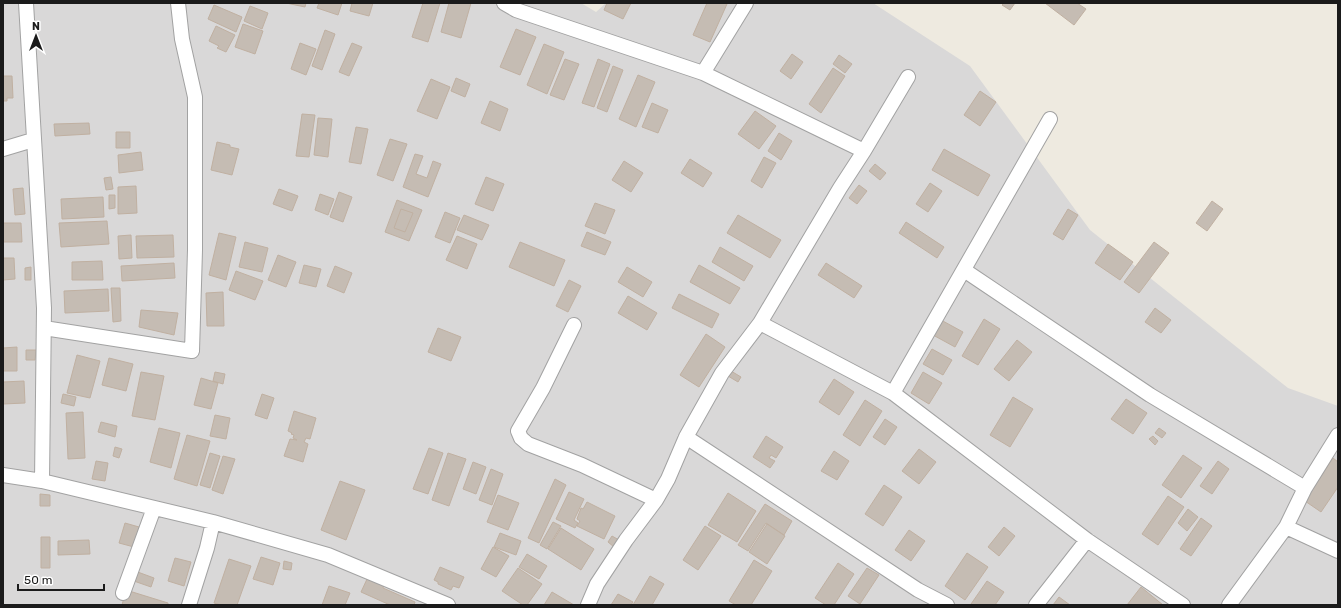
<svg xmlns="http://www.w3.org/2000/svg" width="1341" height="608" viewBox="0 0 1341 608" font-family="Rubik,sans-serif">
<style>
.residential{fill:#d9d8d8}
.building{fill:#c5bcb3;stroke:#c0b0a1}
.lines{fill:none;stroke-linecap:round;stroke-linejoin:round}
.street-casing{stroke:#a2a2a2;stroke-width:16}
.street{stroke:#fff;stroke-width:14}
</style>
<rect width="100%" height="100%" fill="#eeeae0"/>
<path class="residential" d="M3 3H581L596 12 606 3H873L970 66 1090 230 1288 388 1338 406V605H3Z"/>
<path class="building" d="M286 3H306L305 7Z
M319 3H342L338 15 317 8Z
M352 3H373L369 16 350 11Z
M423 3H440L428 42 412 37Z
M449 3H471L461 38 441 32Z
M607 3H631L623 19 604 10Z
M707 3H723L727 4 710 42 693 35Z
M1004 3H1015L1010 10 1002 5Z
M1045 3H1077L1086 9 1074 25Z
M214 5 242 17 236 32 208 19Z
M250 6 268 13 262 29 244 21Z
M243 24 263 31 255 54 235 47Z
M216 26 235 35 226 52 217 48 219 46 209 41Z
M516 29 536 37 520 75 500 67Z
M325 30 335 34 322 70 312 66Z
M300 43 316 49 306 75 291 69Z
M352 43 362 47 349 76 339 72Z
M544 44 564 52 547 94 527 85Z
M792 54 803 62 791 79 780 71Z
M839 55 852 64 845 73 833 64Z
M565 59 579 64 564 100 550 95Z
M598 59 610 64 594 107 582 103Z
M613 66 623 70 607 112 597 108Z
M833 68 845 76 821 113 809 104Z
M638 75 655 82 636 127 619 119Z
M3 76H12L13 98H7V101H3Z
M456 78 470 84 465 97 451 91Z
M431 79 450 87 437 119 417 111Z
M980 91 996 102 980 126 964 115Z
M490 101 508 109 500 131 481 123Z
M652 103 668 110 658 133 642 127Z
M755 111 776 126 759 149 738 134Z
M302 114 315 115 309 157 296 156Z
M318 118 332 119 328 157 314 155Z
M89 123 90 134 55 136 54 124Z
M356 127 368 129 361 164 349 162Z
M116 132H130V148H116Z
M779 133 792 141 781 160 768 151Z
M390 139 407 144 393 181 377 175Z
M217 142 230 145V147L239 149 232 175 211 170Z
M944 149 990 175 978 196 932 170Z
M141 152 143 170 119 173 118 155Z
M415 154 423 156 416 174 427 178 433 161 441 164 428 197 403 187Z
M764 157 776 163 762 188 751 181Z
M690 159 712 173 703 187 681 173Z
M624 161 643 173 631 192 612 180Z
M875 164 886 173 880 180 869 171Z
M111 177 113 189 106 190 104 178Z
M486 177 504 184 493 211 475 204Z
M930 183 942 191 928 212 916 204Z
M859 185 867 191 857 204 849 198Z
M136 186 137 213 118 214V187Z
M23 188 25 214 15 215 13 189Z
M279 189 298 196 292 211 273 204Z
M339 192 352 197 343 222 330 217Z
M320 194 334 199 328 215 315 210Z
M109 195H115V208L109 209Z
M103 197 104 217 62 219 61 199Z
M397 200 422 210 409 241 385 232Z
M1212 201 1223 209 1207 231 1196 223Z
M595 203 615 210 605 234 585 226Z
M401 209 413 213 405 232 394 228Z
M1068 209 1078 215 1063 240 1053 234Z
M445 212 460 218 450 243 435 237Z
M464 215 489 225 482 240 457 230Z
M738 215 781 240 770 258 727 233Z
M107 221 109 244 61 247 59 223Z
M906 222 944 247 937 258 899 233Z
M3 223H21L22 242H3Z
M587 232 611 242 605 255 581 246Z
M219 233 236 237 226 280 209 275Z
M131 235 132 258 119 259 118 236Z
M173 235 174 257 137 258 136 236Z
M457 236 477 244 467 269 446 260Z
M245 242 268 248 262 272 239 267Z
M520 242 565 260 554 286 509 267Z
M1154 242 1169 253 1139 293 1124 282Z
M1108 244 1133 262 1120 280 1095 263Z
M720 247 753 266 744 281 712 262Z
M278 255 296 262 286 287 268 280Z
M3 258H14L15 279 3 280Z
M102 261 103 280H72V262Z
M174 263 175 278 122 281 121 266Z
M826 263 862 286 854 298 818 275Z
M304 265 321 269 316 287 299 283Z
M699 265 740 288 730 304 690 282Z
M335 266 352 273 344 293 327 286Z
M31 267V280H25V268Z
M627 267 652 282 643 297 618 282Z
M236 271 263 281 255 300 229 290Z
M569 280 581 286 568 312 556 306Z
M111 288H120L121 321 113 322Z
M108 289 109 311 65 313 64 291Z
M223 292 224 326H207L206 293Z
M679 294 719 314 712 328 672 308Z
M628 296 657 313 647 330 618 313Z
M1155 308 1171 320 1161 333 1145 322Z
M141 310 178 313 174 335 139 327Z
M984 319 1000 329 978 365 962 356Z
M941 320 963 332 955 347 933 335Z
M438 328 461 337 451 361 428 352Z
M706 334 725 347 699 387 680 375Z
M1017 340 1032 352 1009 381 994 369Z
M17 347V371H3V348Z
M932 349 952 360 943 375 923 364Z
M26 350H36L35 360H26Z
M77 355 100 361 90 398 67 393Z
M109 358 133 364 126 391 102 385Z
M731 371 741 377 738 382 728 376Z
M141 372 164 376 155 420 132 416Z
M215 372 225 374 223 384 213 381Z
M923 372 942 383 929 404 911 393Z
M201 378 218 383 211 409 194 405Z
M834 379 854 392 839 415 819 402Z
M24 381 25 403 3 404V382Z
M63 394 76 397 74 406 61 403Z
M262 394 274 398 267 419 255 415Z
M1013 397 1033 409 1010 447 990 435Z
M1126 399 1147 413 1133 434 1111 419Z
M865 400 882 411 860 446 843 435Z
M294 411 316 418 310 439 306 438 304 442 308 444 303 462 284 456 290 439 297 440 293 438 294 435 291 434 292 433 288 431Z
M83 412 85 458 68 459 66 413Z
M215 415 230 418 226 439 210 436Z
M885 419 897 427 885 445 873 437Z
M101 422 117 426 115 437 98 432Z
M159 428 180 433 171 468 150 462Z
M1159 428 1166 433 1162 438 1155 433Z
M187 435 210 441 197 486 174 479Z
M766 436 783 447 776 458 771 455 769 458 775 461 770 468 753 457Z
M1153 436 1158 441 1155 445 1149 439Z
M115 447 122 449 119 458 113 456Z
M429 448 443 453 428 494 413 489Z
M919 449 936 462 919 484 902 471Z
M834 451 849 461 837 480 821 471Z
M210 453 220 456 210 488 200 485Z
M448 453 466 459 449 506 432 500Z
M1183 455 1202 468 1181 498 1162 485Z
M223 456 235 459 223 494 212 490Z
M1333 458 1338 462V487L1321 512 1305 501Z
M96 461 108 463 105 481 92 479Z
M1218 461 1229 469 1212 494 1200 486Z
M473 462 486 467 476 494 463 489Z
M491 469 503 474 492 505 479 500Z
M555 479 566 485 539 543 528 538Z
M340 481 365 490 346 540 321 530Z
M884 485 902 497 883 526 865 514Z
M569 492 584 499 574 520 578 523 575 528 556 519Z
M728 493 756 511 737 542 708 525Z
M40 494 50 495V506H40Z
M498 495 519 503 508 530 487 522Z
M1168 496 1184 507 1158 545 1142 534Z
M587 502 615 516 604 539 577 526 580 521 577 519 578 516 581 508 583 509Z
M765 504 792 521 784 535 766 523 748 551 738 545Z
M1188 509 1198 517 1187 531 1178 523Z
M1201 518 1212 526 1191 556 1180 549Z
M553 522 561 526 547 549 540 545Z
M125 523 139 527 134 547 119 543Z
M767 524 785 536 767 564 749 552Z
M705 526 721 536 698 570 683 560Z
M1004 527 1015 536 999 556 988 547Z
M561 528 594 549 581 570 548 549Z
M909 530 925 541 911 561 895 550Z
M500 533 521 541 516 555 494 547Z
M612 536 619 540 614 547 608 542Z
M41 537H50V568H41Z
M89 540 90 554 58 555V541Z
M493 547 509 556 496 577 481 569Z
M967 553 988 567 965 600 945 586Z
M527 554 547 566 539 579 519 567Z
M261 557 280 563 273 585 253 579Z
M175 558 191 562 184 586 168 581Z
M229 559 251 566 237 605H221L214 603Z
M754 560 772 571 751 605H736L729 601Z
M284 561 292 563 291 570 283 569Z
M838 563 854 574 834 605H826L815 598Z
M440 567 464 577 459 588 453 586 451 590 438 584V582L434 580Z
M518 568 542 584 527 605H523L502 591Z
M867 568 879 575 860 604 848 596Z
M135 571 154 578 151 587 131 580Z
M650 576 664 584 652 605H633Z
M368 577 384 584 383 588 415 602 414 605H390L361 592Z
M987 581 1004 592 995 605H973L971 604Z
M329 586 350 593 345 605H322Z
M1141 587 1163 605H1127Z
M126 590 168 603V605H122Z
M552 592 574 605H544Z
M618 594 633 602 631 605H611Z
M1059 597 1070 605H1053Z"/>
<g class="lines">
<defs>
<path id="street" d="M26 3 44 308 42 481
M504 3 516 10 703 73 864 151 840 188 760 323 722 373 686 437 668 479 656 500 626 540 597 584 588 605
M703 73 746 3
M3 149 33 140
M864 151 908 77
M964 270 1150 395 1305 488 1338 435
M760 323 893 393 1050 119
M574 325 543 388 518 431 521 438 528 444 582 465 656 500
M44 328 192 351 195 250V97L182 39 178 3
M893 393 1087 540
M686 437 918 590 947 605
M3 475 42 481 213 522 328 555 448 605
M1286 527 1338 551
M123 593 154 508
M189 605 207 548 213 522
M1036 605 1087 540 1183 605
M1229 605 1286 527 1305 488"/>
</defs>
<use href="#street" class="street-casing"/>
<use href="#street" class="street"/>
</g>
<rect width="1341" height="608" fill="none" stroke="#1b1b1b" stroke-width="8"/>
<g transform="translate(36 36)" stroke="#ffffff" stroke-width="3" paint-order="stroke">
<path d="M0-3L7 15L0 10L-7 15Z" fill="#1b1b1b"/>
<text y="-6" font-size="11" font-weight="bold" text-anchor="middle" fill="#1b1b1b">N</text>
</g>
<path d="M18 584v6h86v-6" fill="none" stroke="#1b1b1b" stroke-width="2"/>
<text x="24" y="584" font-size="12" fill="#1b1b1b" stroke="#ffffff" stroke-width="3" paint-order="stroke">50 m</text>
</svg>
